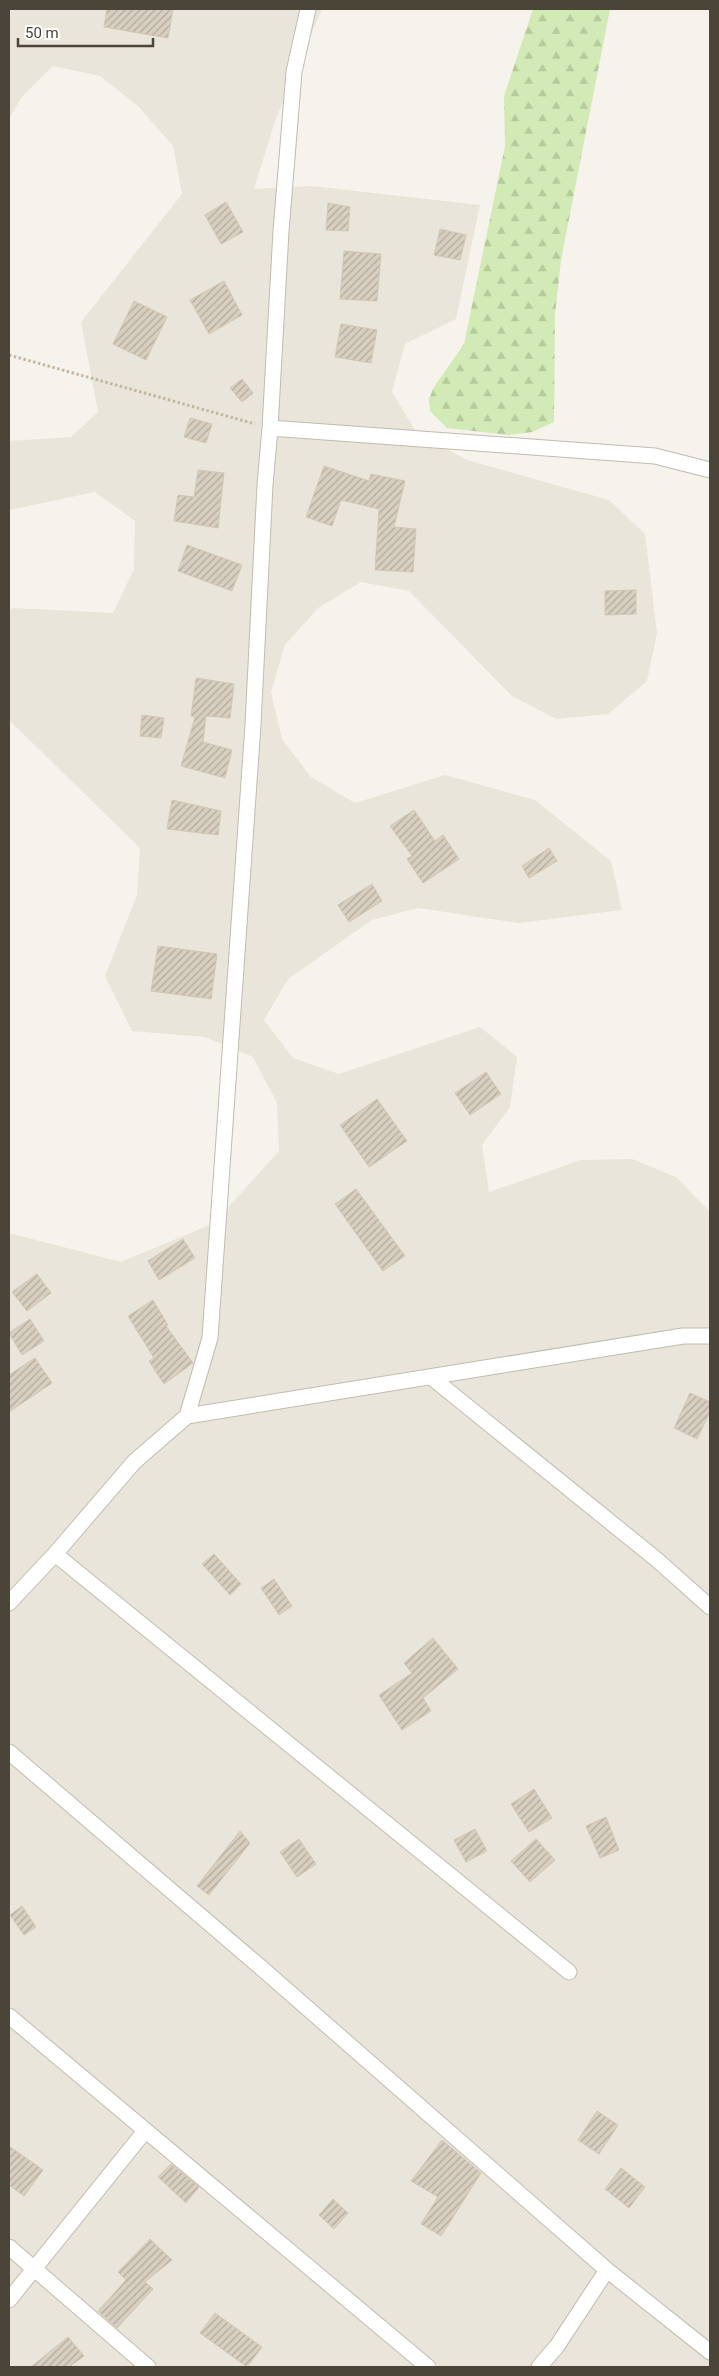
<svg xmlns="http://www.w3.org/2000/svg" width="719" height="2376" viewBox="0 0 719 2376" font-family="Roboto,sans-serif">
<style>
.residential{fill:#eae5da}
.forest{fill:url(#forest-firs)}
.building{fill:url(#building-hatch);stroke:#d3c7b4}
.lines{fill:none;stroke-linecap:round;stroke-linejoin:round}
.minor-casing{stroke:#c2bbae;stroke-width:17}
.path{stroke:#c4b79f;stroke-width:3;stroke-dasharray:2.5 2.5;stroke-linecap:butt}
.minor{stroke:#fff;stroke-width:15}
</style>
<defs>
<pattern id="forest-firs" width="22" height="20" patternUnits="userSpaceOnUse" patternTransform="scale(1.25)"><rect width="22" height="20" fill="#d2eab5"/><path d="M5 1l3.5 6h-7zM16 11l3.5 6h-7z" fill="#b6ca9c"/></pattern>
<pattern id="building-hatch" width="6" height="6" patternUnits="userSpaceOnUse" patternTransform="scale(1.25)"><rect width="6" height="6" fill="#d8cfc1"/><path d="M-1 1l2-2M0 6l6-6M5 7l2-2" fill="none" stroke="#b1aa9e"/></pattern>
</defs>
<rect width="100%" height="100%" fill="#f6f3ec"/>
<path class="residential" d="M9 9H322L276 118 254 189 312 186 480 205 456 319 405 344 392 392 417 433 467 460 609 500 645 534 657 633 647 681 608 714 556 719 512 696 409 591 361 582 318 608 285 645 271 692 282 739 311 777 355 803 445 775 535 800 611 861 622 910 519 923 418 908 372 920 288 979 264 1020 293 1058 339 1074 480 1027 517 1057 510 1107 482 1145 489 1192 581 1160 632 1159 676 1177 710 1212V2367H9V1233L121 1262 214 1223 279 1151 277 1103 253 1057 205 1037 132 1031 105 976 137 895 140 848 9 720V611L13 608 113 613 134 569 135 521 95 492 9 510V441L71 437 98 412 81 322 182 194 173 146 139 107 100 76 53 66 21 98 9 119Z"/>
<path class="forest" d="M533 9H610L561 260 555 315 554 422 532 432 508 435 447 428 430 411 429 399 434 387 464 344 505 146 504 96Z"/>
<path class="building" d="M107 9H173L168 38 104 27Z
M226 202 243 232 221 244 205 215Z
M328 203 350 207 348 231 326 230Z
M440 229 466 235 460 260 434 255Z
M344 251 381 254 377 301 340 299Z
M224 281 242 315 209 334 190 300Z
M134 301 167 317 146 360 113 344Z
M341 324 377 330 371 363 335 357Z
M242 379 253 393 242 402 230 388Z
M190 418 212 424 206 443 184 437Z
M324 466 369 481 371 474 405 481 394 527 416 529 413 572 375 570 379 509 341 500 332 526 306 517Z
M198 470 224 473 218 528 174 521 178 495 194 497Z
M187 545 242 565 232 591 178 571Z
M636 590V614L605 615V591Z
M196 678 234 684 230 718 206 716 203 742 232 750 225 778 181 766 195 717 191 716Z
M142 715 164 718 161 738 140 736Z
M172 800 221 811 218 835 167 829Z
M414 810 435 841 443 835 459 859 423 883 407 859 412 856 390 826Z
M549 848 557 861 529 878 522 866Z
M372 884 382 901 349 922 338 905Z
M158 946 217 954 211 999 151 991Z
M486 1072 501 1094 470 1115 455 1093Z
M377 1099 407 1141 369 1167 340 1125Z
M356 1189 405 1256 383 1271 335 1204Z
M183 1239 195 1258 159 1280 148 1261Z
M37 1274 51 1293 27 1311 12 1292Z
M153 1300 168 1325 166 1326 193 1363 164 1384 149 1361 154 1358 128 1316Z
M30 1319 44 1341 22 1355 9 1333Z
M35 1358 52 1383 9 1412V1375Z
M690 1393 710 1402V1412L697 1439 674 1428Z
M214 1554 241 1584 230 1595 202 1564Z
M274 1579 292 1606 279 1615 261 1588Z
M433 1638 458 1669 423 1698 431 1711 402 1730 379 1695 412 1673 404 1663Z
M534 1789 552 1818 529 1832 511 1804Z
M606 1817 619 1850 600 1858 586 1826Z
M475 1829 487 1851 466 1862 454 1840Z
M240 1831 250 1843 209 1895 197 1886Z
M299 1839 316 1864 297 1877 280 1852Z
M536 1839 555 1860 530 1882 511 1861Z
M22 1906 36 1927 24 1935 10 1915Z
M597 2111 618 2125 599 2154 578 2140Z
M442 2140 481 2173 441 2236 421 2224 438 2197 411 2181Z
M9 2146 43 2170 24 2196 9 2185Z
M171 2164 199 2187 186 2203 158 2177Z
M621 2168 645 2187 629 2208 605 2189Z
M333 2199 348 2213 334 2229 319 2215Z
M150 2239 172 2260 145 2282 153 2289 117 2328 98 2311 126 2280 118 2272Z
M215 2313 262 2347 247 2367 200 2333Z
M68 2337 84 2356 69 2367H31Z"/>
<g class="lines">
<defs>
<path id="minor" d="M270 428 655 456 710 470
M431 1377 656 1559 710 1607
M187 1416 683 1336H710
M55 1554 569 1972
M9 1603 55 1554 134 1462 187 1416 210 1338 253 725 265 485 270 428 281 231 294 72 308 9
M9 1752 258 1965 607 2270 710 2352
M9 2016 428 2367
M9 2247 148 2367
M9 2300 145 2131
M539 2367 557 2346 607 2270"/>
</defs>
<use href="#minor" class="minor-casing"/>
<path class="path" d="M9 355 255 424"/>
<use href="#minor" class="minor"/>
</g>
<rect width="719" height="2376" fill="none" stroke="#4b4439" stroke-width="20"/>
<path d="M18 38v8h135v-8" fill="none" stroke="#4b4439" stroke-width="2.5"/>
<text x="25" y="38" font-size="15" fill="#4b4439" stroke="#ffffff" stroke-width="4" paint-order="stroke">50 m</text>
</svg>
